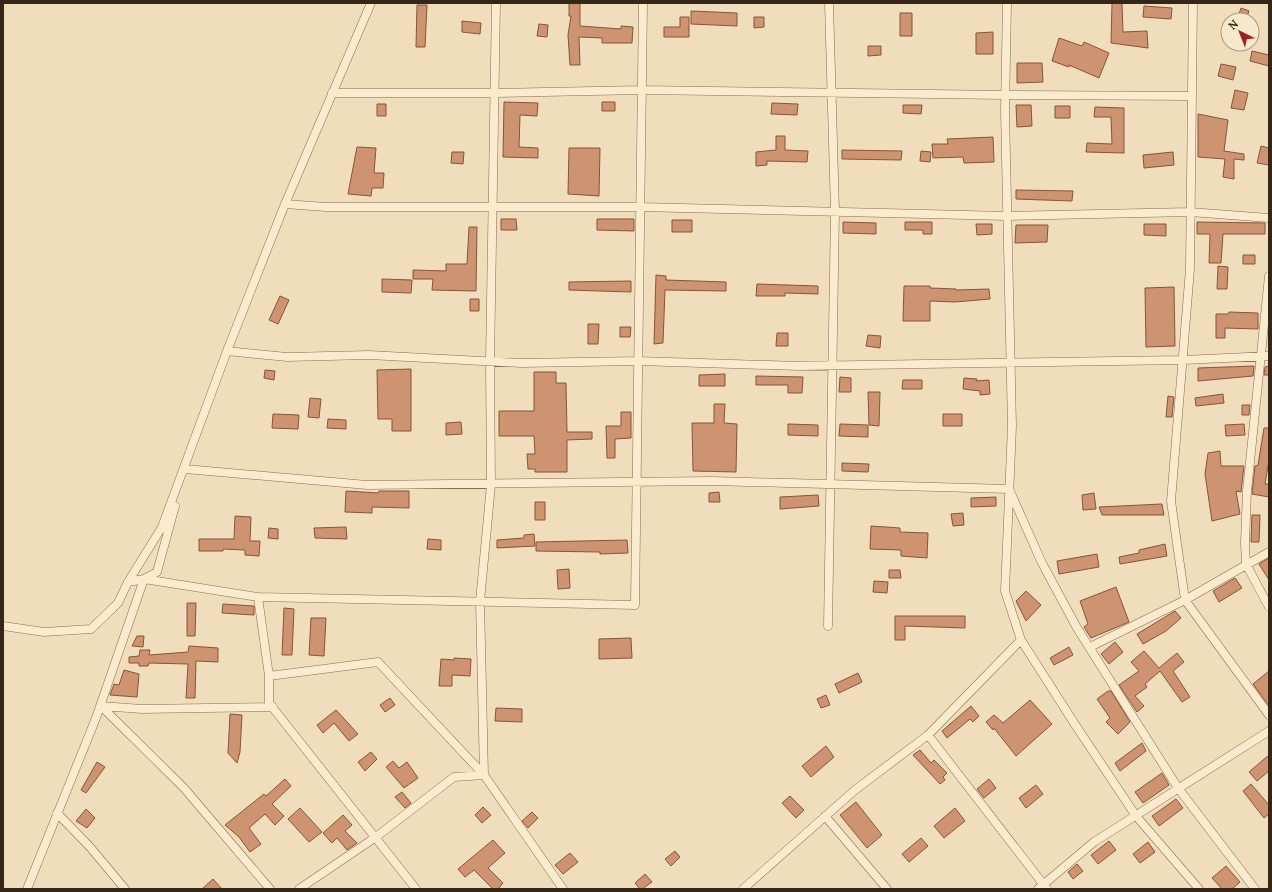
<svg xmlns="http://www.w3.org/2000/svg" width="1272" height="892" viewBox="0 0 1272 892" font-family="Lora,serif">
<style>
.building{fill:#ce9370;stroke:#86553a}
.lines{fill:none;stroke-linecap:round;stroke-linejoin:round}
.minor-casing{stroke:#866d55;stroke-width:9}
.minor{stroke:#faebce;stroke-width:8}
</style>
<rect width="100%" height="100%" fill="#efddbb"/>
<path class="building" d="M569 3H580V26L621 29V26L633 27 632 43H602V38L579 37 580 65H570L568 35 571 16H569Z
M1112 3H1122L1123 32 1147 31 1148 48 1111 43Z
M417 5H427L425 47H416Z
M1144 6 1172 8 1171 19 1143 17Z
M1241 8 1249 11 1246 20H1237Z
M691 11 737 13V26L691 24Z
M900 13H912V36H900Z
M680 17H689V37H664V27H680Z
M754 17H764V27L754 28Z
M462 21 481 23 480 34 462 32Z
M539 24 548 25 547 37 537 36Z
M993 32V54H976V33Z
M1059 38 1082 46 1084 42 1109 53 1099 78 1069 65V67L1052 61Z
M868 46H881V55L868 56Z
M1252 51 1269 55V66L1250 61Z
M1017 63H1042L1043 82 1017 83Z
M1221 64 1236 67 1233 80 1218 76Z
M1235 90 1248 93 1244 110 1231 108Z
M504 102 538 103 537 116 520 115 519 147 538 148V158L503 157Z
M602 102H615V111H602Z
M772 103 798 104 797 115 771 114Z
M377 104H386V116H377Z
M903 105H922L921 114 903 113Z
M1016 105H1031L1032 126 1017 127Z
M1055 106H1070V118H1055Z
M1095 107 1124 108V153L1086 152 1087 143 1112 144 1111 117H1094Z
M1198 114 1228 120 1224 151 1244 154V160L1234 159V179L1223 177 1225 159 1198 157Z
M776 136H785V150L808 151 807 162 767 161V165L756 166V152L776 150Z
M993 137 994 162 964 163 963 157 933 158 932 144H948L947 139Z
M1261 146 1269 148V165L1257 163Z
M357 147 376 148 374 173H384L383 188H372L371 196 348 194Z
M569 148H600L599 196 568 194Z
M842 150 902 151 901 160 842 159Z
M921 151 931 152 930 162 920 161Z
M452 152H464L463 164 451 163Z
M1173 152 1174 165 1144 168 1143 155Z
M1016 190 1073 191 1072 201 1016 199Z
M501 219H516L517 230H501Z
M597 219H634V231L597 230Z
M672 220H692V232H672Z
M843 222 876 223V234L843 233Z
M905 222H932V234H923V230H905Z
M1197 222 1265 223V234H1223L1221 263H1209L1210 234H1197Z
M976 224H992V234L977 235Z
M1144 224H1166V236L1144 235Z
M1016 225H1048L1047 242 1015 243Z
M469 227H477L476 291 432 290 433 279H413V270L446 271V264H467Z
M1243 255H1255V264H1243Z
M1218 266 1228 267 1227 289H1217Z
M656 275 666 276V280L726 282V291L665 290 663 343 654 344Z
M382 279 412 280 411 293 382 292Z
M631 281V292L569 290V282Z
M757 284 818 286V294L785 293V296H756Z
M904 286H930V288L956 289V290L989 289 990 299 955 302 930 301V321H903Z
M1174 287 1175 346 1146 347 1145 288Z
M280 296 289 300 278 324 269 320Z
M470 299H479V311H470Z
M1229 312 1258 313V329L1225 328V338H1216V314H1228Z
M588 324H599L598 344H588Z
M620 327H631L630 337H620Z
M777 333H788V346H776Z
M868 335 881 336 880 348 866 346Z
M1254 366 1253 376 1198 381V368Z
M1269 366V375H1264L1265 367Z
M411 369V431H392V419H378L377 370Z
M265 370 275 371 274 380 264 378Z
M534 372H556V383H566L567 432H592V439L567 440V472H535V469H528L527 454H535L534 436H499V411H534Z
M725 374V386H699V375Z
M756 376 803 377 802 393H788V385H756Z
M840 377 851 378V392H839Z
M964 378 977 379 976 381 989 380 990 394 980 395V391L963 389Z
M903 380H922V389H902Z
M868 392H880L879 426 869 425Z
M1223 394 1224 403 1196 406 1195 398Z
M1168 396 1174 397 1172 417H1166Z
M310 398 321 399 319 418 308 417Z
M714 404H725L724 423 737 424 736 472 693 471 692 423H714Z
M1242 405H1250L1249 415H1242Z
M621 412H631V438L615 439V458H607L606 426H621Z
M273 414 299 415 298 429 272 428Z
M943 414H962V426H943Z
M328 419 346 420V429L327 428Z
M461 422 462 434 446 435V423Z
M788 424 818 425V436L788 435Z
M840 424 868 425V437L839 436Z
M1244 424 1245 435 1226 436 1225 425Z
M1264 428H1269V460L1265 484H1269V497L1252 494 1255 466 1258 465Z
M1220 451 1221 466H1244L1241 492 1236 491 1240 514 1212 521 1205 474 1208 453Z
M842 463 869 464 868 472 842 471Z
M346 491 378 493 379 491H409V508L372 507V513L345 512Z
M719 492 720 502H709V493Z
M1094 493 1096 509 1083 510 1082 495Z
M818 495 819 506 780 509V497Z
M996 497V506L971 507V498Z
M535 502H545V520H535Z
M1162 504 1164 515H1102L1099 507Z
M963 513 964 525 953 526 951 514Z
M1252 515H1260L1259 542H1251Z
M235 516 251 517 250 541H260L259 556 245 555V550L223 549V551H199V539H234Z
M871 526 900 528V532L928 533 927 558 901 556V550L870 549Z
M346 527 347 539 315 538 314 528Z
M269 528 278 529V539L268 538Z
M534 534 535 546 497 548V540L524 538V535Z
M428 539 441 540V550L427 549Z
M627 540 628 553 600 554V552L536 551V542Z
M1165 544 1167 556 1120 564 1119 557 1139 553V550Z
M1097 554 1099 567 1059 574 1057 561Z
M1269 558V580L1259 564Z
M569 569 570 588 558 589 557 570Z
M889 570H900L901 578H889Z
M1235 578 1242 588 1219 602 1213 591Z
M874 581 888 582 887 593 873 592Z
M1116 587 1129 622 1091 638 1084 627 1088 624 1080 601Z
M1026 591 1041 605 1026 621 1016 601Z
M187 603H196L195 636H187Z
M223 604 254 606V615L222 613Z
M284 608 294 609 292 655H282Z
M1175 611 1181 618 1166 631 1143 644 1137 634Z
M895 616H965V628L905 626V640H895Z
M311 618H326L324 656 309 655Z
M137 636H144L143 647 132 646Z
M631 638 632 658 599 659V639Z
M1115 642 1123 652 1109 664 1101 654Z
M189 646 218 648V662L196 661 195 698H186L188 664 149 663 148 666H139V663H129V657L139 656 140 650H150L149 655 188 652Z
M1069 647 1073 655 1054 665 1050 658Z
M1144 651 1159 668 1177 653 1184 662 1173 671 1190 697 1182 702 1160 671 1145 684 1147 687 1135 696 1144 706 1137 712 1119 685 1139 671 1131 662Z
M454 658 471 659 470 676 452 675V686H439L441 659 454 660Z
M124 670 139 674 137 697 110 695 114 684 119 685Z
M1269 671V706L1253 684Z
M858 673 862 682 839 693 835 684Z
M1108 691H1111L1130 722 1118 734 1106 722 1110 718 1097 699Z
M826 695 830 705 821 708 817 699Z
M390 698 395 705 385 712 380 705Z
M1030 700 1052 724 1016 756 994 728 993 730 986 722 994 715 1003 723Z
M971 706 979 716 973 722 970 719 947 738 942 731Z
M496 708 522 709V722L495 721Z
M336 710 358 734 349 741 334 723 323 733 317 725Z
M230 714 242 715 240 752 237 763 228 753Z
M1142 743 1146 751 1120 771 1115 763Z
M826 746 834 757 811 777 802 766Z
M920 750 931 763 934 760 947 773 943 777 945 780 940 784 913 755Z
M371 752 377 759 365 771 358 762Z
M1269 755V771L1257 781 1249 772Z
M393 761 399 768 407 762 418 778 404 788 386 767Z
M97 762 105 767 86 793 81 790Z
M1162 773 1169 785 1143 803 1135 792Z
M285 779 291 786 272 804 284 816 275 825 265 814 249 828 261 844 250 852 239 837 225 825 264 794 266 796Z
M989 779 996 788 984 798 977 789Z
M1251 784 1269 805V814L1264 818 1243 791Z
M1036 785 1043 794 1026 808 1019 798Z
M402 792 411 803 405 808 395 797Z
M790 796 804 810 796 818 782 803Z
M1176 799 1183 808 1159 826 1152 816Z
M856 802 882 835 867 848 840 815Z
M483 807 491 815 482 823 475 815Z
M300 808 322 832 309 842 288 819Z
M955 808 965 821 944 838 934 826Z
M86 809 95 818 87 828 76 821Z
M532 812 538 818 528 828 522 821Z
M343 815 352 825 345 831 357 843 347 850 337 838 332 843 323 833Z
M921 838 928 846 909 862 902 854Z
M493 840 505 853 488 868 503 883 498 889H493L474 870 465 877 458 869Z
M1109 841 1116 850 1098 864 1091 855Z
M1148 842 1155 852 1140 863 1133 854Z
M675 851 680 857 671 866 665 859Z
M570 853 578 862 563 874 555 865Z
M1077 864 1083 871 1073 879 1068 872Z
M1226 866 1240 882 1232 889H1222L1212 878Z
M645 874 652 882 642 889H640L635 883Z
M213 879 222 889H202Z"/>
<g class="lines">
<defs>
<path id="minor" d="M1007 3 1005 111 1012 426 1005 591 1021 640 1076 726 1136 816 1199 889
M1193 3 1190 269 1171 501 1185 600 1269 715
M332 93H496L642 90 1005 95 1192 96
M285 204 326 207H640L1007 216 1190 212 1269 218
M1269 276 1247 491 1245 543 1246 564 1269 607
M227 351 287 357 369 355 521 363 638 361 799 366 1183 360 1269 356
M185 469 367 485 712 481 1009 489 1042 563 1077 628 1178 788 1255 889
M128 582 144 579 258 597 635 605 643 3
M258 597 269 676V703L416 889
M3 626 44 632 91 629 118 603 128 582 162 527 227 351 285 204 371 3
M828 626 835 212 829 3
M1090 647 1185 600 1269 552
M269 676 378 662 484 775 563 889
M101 706 184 788 270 889
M101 706 142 709 273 707
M928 735 1047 889
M57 813 90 847 125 889
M825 816 887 889
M27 889 96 718 144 579 157 572 175 506
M299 889 376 837 454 777 484 775 480 601 491 485 490 361 496 3
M743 889 855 790 928 735 1021 640
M1038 889 1094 842 1269 731"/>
</defs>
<use href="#minor" class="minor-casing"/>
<use href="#minor" class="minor"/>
</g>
<rect width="1272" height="892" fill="none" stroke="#35261a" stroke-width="8"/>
<g transform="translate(1240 32) rotate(317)"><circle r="19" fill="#f6e8cb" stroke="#a99a84"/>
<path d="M0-3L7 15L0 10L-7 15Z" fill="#972329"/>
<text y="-6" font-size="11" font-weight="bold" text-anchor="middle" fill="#35261a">N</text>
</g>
</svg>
